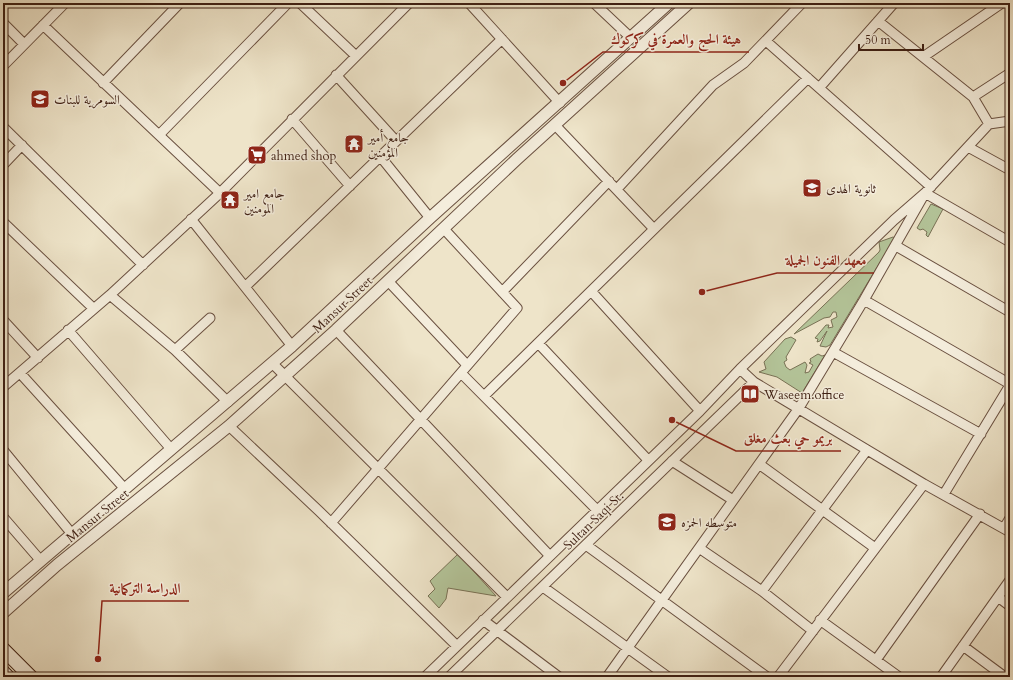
<svg xmlns="http://www.w3.org/2000/svg" width="1013" height="680" viewBox="0 0 1013 680" font-family="Cardo,Amiri,serif">
<style>
.green{fill:#b4c59a;stroke:#797256}
.lines{fill:none;stroke-linecap:round;stroke-linejoin:round}
.minor-casing{stroke:#6a5040;stroke-width:11}
.tertiary-casing{stroke:#6a5040;stroke-width:13}
.secondary-casing{stroke:#3e1f13;stroke-width:15}
.minor{stroke:#f4eddc;stroke-width:9}
.tertiary{stroke:#f4eddc;stroke-width:11}
.secondary{stroke:#f4eddc;stroke-width:13}
.labels{text-anchor:middle;stroke-width:3;stroke-linejoin:round;paint-order:stroke}
.poi-label{font-size:13px;fill:#3e1f13;stroke:#f4eddc;text-anchor:start}
.street-label{font-size:13px;fill:#3e1f13;stroke:#f4eddc}
.leader{fill:none;stroke:#8f2418;stroke-width:1.5}
.callout-dot{fill:#8f2418;stroke:#f4eddc;stroke-width:1.5}
.callout-label{font-size:14px;text-anchor:middle;font-weight:bold;fill:#8f2418;stroke:#f4eddc;stroke-width:3;stroke-linejoin:round;paint-order:stroke}
</style>
<rect width="100%" height="100%" fill="#eee4c9"/>
<filter id="stains"><feTurbulence type="fractalNoise" baseFrequency=".005" numOctaves="4"/><feColorMatrix values="0 0 0 0 .2 0 0 0 0 .09 0 0 0 0 .02 0 0 0 .5 -.17"/></filter>
<radialGradient id="worn" r=".72"><stop offset=".6" stop-color="#630" stop-opacity="0"/><stop offset="1" stop-color="#630" stop-opacity=".3"/></radialGradient>
<path class="green" d="M931 204 943 209 928 237 926 235 927 232 923 229 920 230 917 228Z
M893 237 897 239 879 264 830 345 826 347 820 346 827 331 820 341 817 342 818 339 815 338 826 325H829L828 328 833 327 831 320 837 317 836 312H833L830 317 824 318 794 334 879 252 880 250 879 242Z
M791 337 796 340 786 357 787 360 784 362 786 367 790 370 805 362 807 365 805 373 809 372 813 365 809 363 811 362 810 359 818 354 822 356 825 355 802 393 777 377 759 372 766 369 764 362 785 339Z
M458 554 496 596 448 588 446 599 439 608 428 596 435 589 430 581Z"/>
<g class="lines">
<defs>
<path id="minor" d="M300 3 356 56
M469 3 560 103
M594 3 630 37
M878 21 973 97 989 124
M3 23 24 44
M43 25 220 193
M766 41 931 187
M923 57 1002 3
M3 66 65 3
M336 75 396 141
M103 83 180 3
M819 88 894 3
M973 97 1010 73
M292 119 350 186
M555 125 654 229
M3 127 143 265
M159 135 288 3
M968 147 1010 170
M380 156 430 218
M3 165 22 145
M617 189 713 85 744 63 802 3
M925 193 1010 242
M191 219 292 346
M3 222 93 308
M896 246 1010 312
M388 281 467 365
M246 286 502 39
M591 291 700 411
M502 292 609 181
M110 295 175 350 228 402
M864 300 1010 384
M3 320 38 358
M68 330 171 449
M336 330 550 556
M538 343 648 460
M175 350 210 318
M833 352 981 434
M272 363 507 597
M740 369 754 382 924 484 1010 532
M20 373 125 489
M461 373 597 510
M3 387 110 295 220 193 409 3
M484 396 808 78
M229 426 319 511 457 646
M3 450 72 534
M672 461 733 500
M759 464 875 548
M944 494 1010 385
M3 517 41 561
M331 523 517 308 444 229
M1004 528 1010 518
M586 545 767 677
M699 548 762 591 813 631
M543 587 668 677
M762 591 867 450
M998 597 1010 606
M483 620 559 677
M820 620 899 677
M963 646 1005 677
M876 660 980 514
M425 677 700 411 740 369 894 220 925 193
M449 677 754 382
M607 677 799 408 864 300 925 193 989 124 1010 121
M778 677 924 484
M941 677 1010 580"/>
<path id="tertiary" d="M3 593 292 346 430 218 669 3
M3 613 57 565 229 426 336 330 517 159 689 3"/>
<path id="secondary" d="M3 649 31 677
M3 672 8 677"/>
</defs>
<use href="#minor" class="minor-casing"/>
<use href="#tertiary" class="tertiary-casing"/>
<use href="#secondary" class="secondary-casing"/>
<use href="#minor" class="minor"/>
<use href="#tertiary" class="tertiary"/>
<use href="#secondary" class="secondary"/>
</g>
<defs>
<symbol id="school-square" viewBox="-11 -11 22 22"><rect x="-9" y="-9" width="18" height="18" rx="4" fill="#8f2418" stroke="#f4eddc"/><path d="M0-5L7-2L0 1L-7-2ZM-4 1L0 2.5L4 1V4Q0 6-4 4Z" fill="#fff"/></symbol>
<symbol id="temple-square" viewBox="-11 -11 22 22"><rect x="-9" y="-9" width="18" height="18" rx="4" fill="#8f2418" stroke="#f4eddc"/><path d="M0-6L5-2H3V0L6.5 2.5H4V6H1.5V3h-3V6H-4V2.5H-6.5L-3 0V-2H-5Z" fill="#fff"/></symbol>
<symbol id="supermarket-square" viewBox="-11 -11 22 22"><rect x="-9" y="-9" width="18" height="18" rx="4" fill="#8f2418" stroke="#f4eddc"/><path d="M-6-5.5h2.5l.6 2H6L4.5 2H-2.5L-4.4-4H-6ZM-1.5 3.2a1.3 1.3 0 1 0 .1 0ZM3 3.2a1.3 1.3 0 1 0 .1 0Z" fill="#fff"/></symbol>
<symbol id="library-square" viewBox="-11 -11 22 22"><rect x="-9" y="-9" width="18" height="18" rx="4" fill="#8f2418" stroke="#f4eddc"/><path d="M-6-4Q-3-5.5-.7-3.5V5Q-3 3-6 4ZM6-4Q3-5.5 .7-3.5V5Q3 3 6 4Z" fill="#fff"/></symbol>
</defs>
<g fill-rule="evenodd">
<use href="#school-square" x="29" y="88" width="22" height="22"/>
<use href="#temple-square" x="343" y="133" width="22" height="22"/>
<use href="#supermarket-square" x="246" y="144" width="22" height="22"/>
<use href="#school-square" x="801" y="177" width="22" height="22"/>
<use href="#temple-square" x="219" y="189" width="22" height="22"/>
<use href="#library-square" x="739" y="383" width="22" height="22"/>
<use href="#school-square" x="656" y="511" width="22" height="22"/>
</g>
<g class="labels">
<g class="poi-label">
<text x="54" y="104">السومرية للبنات</text>
<text x="368" y="142">جامع أمير<tspan x="368" dy="15">المؤمنين</tspan></text>
<text x="271" y="160">ahmed shop</text>
<text x="826" y="193">ثانوية الهدى</text>
<text x="244" y="198">جامع امير<tspan x="244" dy="15">المومنين</tspan></text>
<text x="764" y="399">Waseem.office</text>
<text x="681" y="527">متوسطه الحمزه</text>
</g>
<g class="street-label">
<text transform="translate(342 304) rotate(-43)" y="5">Mansur Street</text>
<text transform="translate(97 515) rotate(-39)" y="5">Mansur Street</text>
<text transform="translate(593 520) rotate(-44)" y="5">Sultan Saqi St.</text>
</g>
</g>
<path class="leader" d="M563 83L603 52H749M702 292L777 273H874M672 420L736 451H841M98 659L102 601H189"/>
<g class="callout-dot">
<circle cx="563" cy="83" r="4"/>
<circle cx="702" cy="292" r="4"/>
<circle cx="672" cy="420" r="4"/>
<circle cx="98" cy="659" r="4"/>
</g>
<g class="callout-label">
<text x="676" y="44">هيئة الحج والعمرة في كركوك</text>
<text x="826" y="265">معهد الفنون الجميلة</text>
<text x="788" y="443">بريمو حي بعث مغلق</text>
<text x="145" y="593">الدراسة التركمانية</text>
</g>
<rect width="1013" height="680" fill="none" stroke="#eee4c9" stroke-width="16"/>
<rect x="4" y="4" width="1005" height="672" fill="none" stroke="#3e1f13" stroke-width="2"/>
<rect x="8" y="8" width="997" height="664" fill="none" stroke="#3e1f13"/>
<path d="M859 44v6h64v-6" fill="none" stroke="#3e1f13" stroke-width="2"/>
<text x="865" y="44" font-size="12" fill="#3e1f13" stroke="#f4eddc" stroke-width="3" paint-order="stroke">50 m</text>
<rect width="100%" height="100%" filter="url(#stains)"/>
<rect width="100%" height="100%" fill="url(#worn)"/>
</svg>
